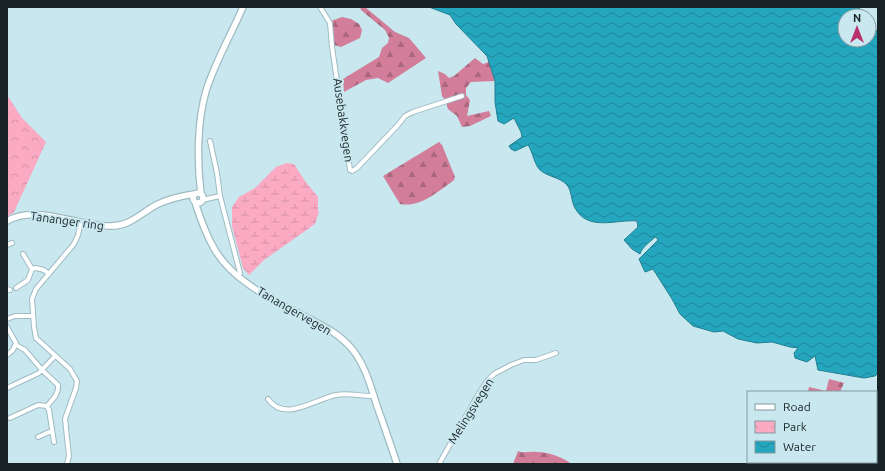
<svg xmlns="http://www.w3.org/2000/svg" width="885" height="471" viewBox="0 0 885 471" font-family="Ubuntu,sans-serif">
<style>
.forest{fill:url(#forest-firs)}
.wetland{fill:url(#wetland-marsh)}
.park{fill:url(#park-crowns)}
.water{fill:url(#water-waves);stroke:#217f91}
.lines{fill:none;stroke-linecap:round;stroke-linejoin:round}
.minor-casing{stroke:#9ebbc2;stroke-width:6}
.major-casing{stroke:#9ebbc2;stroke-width:8}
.minor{stroke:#fff;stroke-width:4}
.major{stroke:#fff;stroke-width:5.5}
.labels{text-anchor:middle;stroke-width:4;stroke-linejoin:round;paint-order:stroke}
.street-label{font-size:12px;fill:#182326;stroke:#c9e7ee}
</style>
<defs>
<pattern id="forest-firs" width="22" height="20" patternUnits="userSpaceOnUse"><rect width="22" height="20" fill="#d27d99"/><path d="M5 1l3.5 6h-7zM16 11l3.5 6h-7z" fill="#a9667d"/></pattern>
<pattern id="wetland-marsh" width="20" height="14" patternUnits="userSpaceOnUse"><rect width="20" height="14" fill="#faaac3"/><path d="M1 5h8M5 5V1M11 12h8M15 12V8" fill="none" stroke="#d692a7"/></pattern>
<pattern id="park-crowns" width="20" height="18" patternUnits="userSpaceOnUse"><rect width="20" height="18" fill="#faaac3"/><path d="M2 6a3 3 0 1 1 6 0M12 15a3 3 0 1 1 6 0" fill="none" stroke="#d692a7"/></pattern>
<pattern id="water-waves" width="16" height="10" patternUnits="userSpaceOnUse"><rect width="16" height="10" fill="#25a6bf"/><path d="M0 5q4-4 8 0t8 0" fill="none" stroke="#1f879b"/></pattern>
</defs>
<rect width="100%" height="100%" fill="#c9e7ee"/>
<path class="forest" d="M360 7H365L395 32 409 38 426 58 388 83 378 78 366 80 344 92 343 79 379 57 382 48 388 43 389 38 385 30 361 10Z
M342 17 351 19 359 24 362 30 360 38 341 47 334 45 331 21Z
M475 58 483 64 489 62 495 81 471 82 466 88V95L470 100 467 116 489 111 491 116 470 126 462 127 457 116 448 109 446 101 442 96 438 71 445 74 449 78 454 76Z
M439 142 442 145 455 177 454 180C439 191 420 208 400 204L383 176Z
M829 379 844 383 840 392H808L809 387 826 391Z
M518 451C524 454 530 451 537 452 549 452 562 457 572 464H513Z"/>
<path class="wetland" d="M287 163 294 164 305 181 318 197V211L319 212 315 224 264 260 249 275 243 268 232 226V207L239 197 255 188 276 167Z"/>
<path class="park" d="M7 95 22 118 46 142 14 212 7 217Z"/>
<path class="water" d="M429 7H859L860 11 867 16H845V40H869V20L872 29 878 31V373L875 376 864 378 818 370 815 356 807 362 795 358 794 353 798 348 790 347 772 342 757 343 738 339 723 331 714 332 693 326 680 314 672 299 653 269 645 272 639 259 658 240 657 238 655 237C650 242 642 247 640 254L632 249 624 240 638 227 637 221C617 219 588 232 575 208 571 201 572 191 567 185 560 177 548 177 540 170 534 164 533 152 528 145L515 151 511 149 509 146 522 137 521 132 514 118 504 124 498 121 495 102V81L487 56 456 24 450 15Z"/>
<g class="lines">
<defs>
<path id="minor" d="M320 7 330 23 332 47 350 170 352 171 357 168 398 125 405 116 413 112 462 96
M210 141 217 173 220 196 240 273
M202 200 220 196
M7 245 12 243
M23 254 32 269
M16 288 28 280 32 269 36 268 44 270 49 274
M7 289 10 290
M7 319 15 316H33
M7 327 16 343 13 350 7 355
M18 346 25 350 43 371 58 385C59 394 53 399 47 406
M7 388 39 373 55 356
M268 399C285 423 315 399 336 395 349 392 362 397 374 396
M10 418 38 405 47 406 49 410 54 442
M38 437 49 432H52
M842 462 844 464
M67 464 69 456 65 419 76 388 77 381 70 369 36 338 34 327 32 299 36 289 74 244 78 235 81 222
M439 464 478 395 487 381 494 374 511 365 524 360H536L556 353"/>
<path id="major" d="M193 198a5 5 0 1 1 10 0a5 5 0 1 1-10 0Z
M201 194C197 162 197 122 206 91 215 62 231 35 243 7
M195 202C200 218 206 235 215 250 234 282 272 299 304 316 321 325 339 333 352 349 366 366 371 388 378 409 385 428 391 446 397 464
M7 221C37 204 77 226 109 226 129 227 140 214 156 205 168 199 181 196 194 194"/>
</defs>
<use href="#minor" class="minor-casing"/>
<use href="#major" class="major-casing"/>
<use href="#minor" class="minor"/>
<use href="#major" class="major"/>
</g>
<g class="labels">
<g class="street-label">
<text transform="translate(343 120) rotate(82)" y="4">Ausebakkvegen</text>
<text transform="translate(67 221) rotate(8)" y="4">Tananger ring</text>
<text transform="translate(294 311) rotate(30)" y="4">Tanangervegen</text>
<text transform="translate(471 411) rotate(-58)" y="4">Melingsvegen</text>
</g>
</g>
<rect width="885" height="471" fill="none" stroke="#182326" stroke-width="16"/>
<rect x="747" y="391" width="130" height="72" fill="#c9e7ee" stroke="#82999e"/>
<rect x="755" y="404" width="20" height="6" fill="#ffffff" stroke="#82999e"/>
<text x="783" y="411" font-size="12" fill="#182326">Road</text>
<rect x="755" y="421" width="20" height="12" fill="url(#park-crowns)" stroke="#82999e"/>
<text x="783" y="431" font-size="12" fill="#182326">Park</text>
<rect x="755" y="441" width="20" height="12" fill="url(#water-waves)" stroke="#82999e"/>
<text x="783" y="451" font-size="12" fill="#182326">Water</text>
<g transform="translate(857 28)"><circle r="19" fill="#c9e7ee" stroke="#82999e"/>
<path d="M0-3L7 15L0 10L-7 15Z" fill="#ba306c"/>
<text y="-6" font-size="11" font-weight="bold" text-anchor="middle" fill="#182326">N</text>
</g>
</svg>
